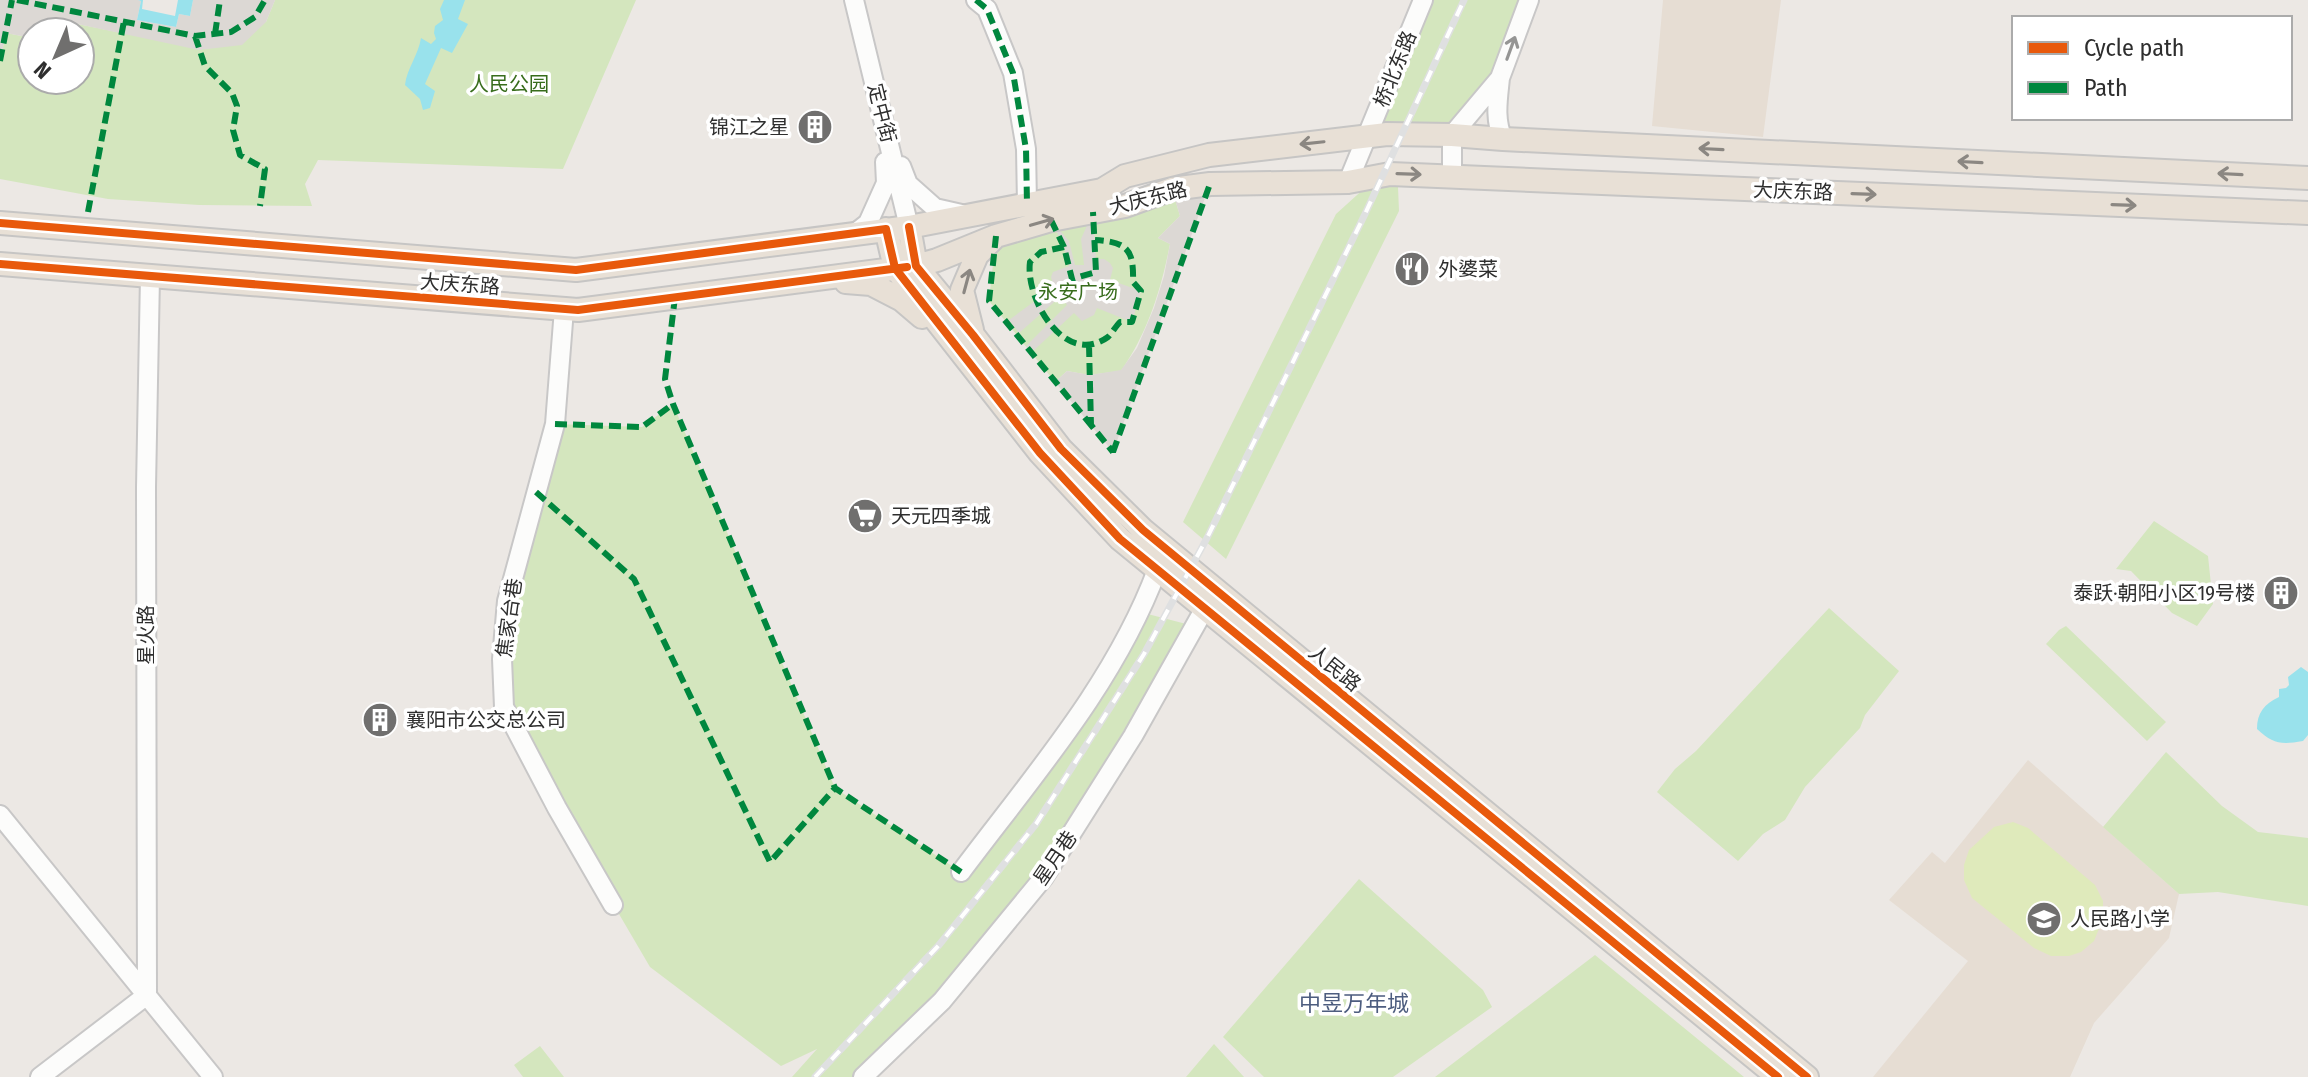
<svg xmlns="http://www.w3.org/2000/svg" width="2308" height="1077" viewBox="0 0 2308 1077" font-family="'Fira Sans Condensed','Noto Sans SC',sans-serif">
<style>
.education{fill:#e6ddd3}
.green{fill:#d4e6be}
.pitch{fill:#dfeabb}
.plaza{fill:#dcd8d4}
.water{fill:#99e2ec}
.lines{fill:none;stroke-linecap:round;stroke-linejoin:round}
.minor-casing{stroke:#c8c7c7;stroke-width:22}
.major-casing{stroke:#c6c5c4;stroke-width:26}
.minor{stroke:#fcfcfb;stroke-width:18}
.major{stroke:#e8e0d6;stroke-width:22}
.rail-casing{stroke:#dfe0e1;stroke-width:7}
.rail{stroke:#fff;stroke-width:4;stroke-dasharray:12;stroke-linecap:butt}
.quiet{stroke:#00873e;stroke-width:6;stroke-dasharray:12 6;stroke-linecap:butt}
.cycleway-casing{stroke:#fff;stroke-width:13}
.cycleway{stroke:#e8590c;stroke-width:8}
.oneway{stroke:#959594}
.oneway2{stroke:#8b8782}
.labels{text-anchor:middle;stroke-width:7;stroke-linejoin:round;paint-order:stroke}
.street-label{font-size:20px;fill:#2e2e2e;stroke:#fff}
.park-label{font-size:20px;fill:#386d1c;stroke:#fff}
.poi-label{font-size:20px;fill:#2e2e2e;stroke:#fff;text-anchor:start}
.neighbourhood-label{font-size:22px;fill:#4d5d7f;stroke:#fff}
</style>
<rect width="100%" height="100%" fill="#ece8e4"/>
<path class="education" d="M1663 0H1781L1763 137 1652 126Z
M2028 760 2179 894 2169 938 2094 1023 2070 1077H1873L1968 961 1889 900 1932 852 1945 863Z"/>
<path class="green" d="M275 0H636L563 169 318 160 305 184 312 206 199 205 108 199 0 179V61L6 33 32 38V80H80V32H55L58 20 122 33 266 22Z
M1423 0H1529L1500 78 1452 135 1367 137Z
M1367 186 1398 187 1399 211 1226 559 1183 522 1336 214Z
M1172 189 1180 216 1158 238 1170 244C1161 290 1148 332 1121 371L1089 375 1067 371 1055 382 989 301 996 236Z
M673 404 835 788 961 872 1140 612 1194 626 1044 877 942 1001 857 1077H792L817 1049 781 1066 650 967 557 808 504 707 507 601 555 424 642 427Z
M2154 521 2208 556 2213 604 2197 626 2172 613 2131 571 2116 569Z
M1829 608 1899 671 1865 715 1860 728 1805 787 1785 820 1763 834 1738 861 1657 792 1675 769 1696 751Z
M2066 626 2166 722 2147 741 2046 644 2059 630Z
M2166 752 2222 806 2258 832 2308 838V906L2218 892 2179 894 2103 827Z
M1359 879 1483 990 1492 1007 1393 1077H1264L1223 1037Z
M1595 955 1744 1077H1435Z
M1214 1044 1244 1077H1186Z
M540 1046 564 1077H523L514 1065Z"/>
<path class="pitch" d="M2013 822 2028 828 2095 885 2103 901V919L2094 941 2081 952 2069 956H2051L2034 948 1972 898 1964 880V865L1969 850 1994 827Z"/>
<path class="plaza" d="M0 0H138L141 1 137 20 176 27 179 14 190 16 193 0H275L266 22 242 45 199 50 59 20 55 32H32V38L6 33 0 61Z
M1210 184 1113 452 1055 382 1067 371 1090 375 1121 370 1137 348 1154 308 1164 276 1170 244 1158 238 1180 216 1172 189Z
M1093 212 1096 259H1104L1110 263 1113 268 1110 280 1141 291 1132 322 1097 308 1094 315 1082 321 1074 313 1031 353 1026 346 1067 305 1061 296 1019 333 1009 320 1054 287 1051 277 1053 272 1069 266 1064 247 1051 220 1069 241 1075 265H1084L1081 239Z"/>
<path class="water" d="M138 0H143L142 9 175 16 178 0H193L190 16 179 14 176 27 137 20 141 1Z
M444 0H465L458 19 468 24 452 53 441 48 425 84 435 91 430 108 423 110 420 99 405 85C407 68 418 56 421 38L431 44 436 39 434 33 435 26 443 20 440 9Z
M2301 667 2308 672V735L2303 741C2281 745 2273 744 2257 729 2257 713 2264 704 2279 697V689L2286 688 2289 685 2288 677Z"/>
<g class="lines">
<defs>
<path id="minor" d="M854 0 909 227
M976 0 987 9 1013 73 1026 149 1027 204
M1500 78C1498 99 1494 119 1503 139
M901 166 908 184 935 208 966 215
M1452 176V135L1500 78 1529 0
M1348 182 1423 0
M854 234 868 223 886 183 885 162
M564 309 555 424 507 601 502 659 504 707 557 808 613 905
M0 815 213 1077
M961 872C1033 776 1115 683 1157 570
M40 1077 147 995 146 487 150 276
M863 1077 942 1001 1044 877 1133 736 1205 608"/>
<path id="major" d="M0 223 576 270 909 227 1102 190 1125 176 1209 155 1387 134 1452 135 1503 139 2308 178
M909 227 916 266 973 335 1061 449 1143 530 1807 1077
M886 229 895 268 1040 453 1120 539 1778 1077
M0 264 578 310 916 266 937 260 996 236 1051 220 1125 206 1172 189 1210 184 1348 182 1390 174 2308 213
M846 282 871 284 902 300 922 317
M972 330 962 290 977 255 993 239"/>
</defs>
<use href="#minor" class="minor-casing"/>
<use href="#major" class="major-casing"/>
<use href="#minor" class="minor"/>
<use href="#major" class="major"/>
<defs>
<path id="rail" d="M815 1077 939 945 1036 824 1144 654 1207 538 1365 214 1464 0"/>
</defs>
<use href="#rail" class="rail-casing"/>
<use href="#rail" class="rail"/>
<path class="quiet" d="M17 0 195 36 231 32 255 17 265 0
M976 0 987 9 1013 73 1026 149 1027 204
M215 34 220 0
M195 36 205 66 232 93 237 106 233 130 240 155 265 169 260 206
M0 61 12 0
M88 212 124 21
M1051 220 1064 247 1072 279 1096 272 1093 212
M996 236 989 301 1091 425
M1064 247 1041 252 1030 262C1025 299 1065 368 1108 337 1112 333 1116 326 1120 322H1132L1141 291 1133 282C1134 249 1127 242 1095 240
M675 297 665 379 673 404 835 788 961 872
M1089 345 1091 425 1113 452
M555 424 642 427 673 404
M1113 452 1210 184
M536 492 634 579 770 862 835 788"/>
<defs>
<path id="cycleway" d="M0 223 576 270 886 229 895 268 1040 453 1120 539 1778 1077
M909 227 916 266 973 335 1061 449 1143 530 1807 1077
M0 264 578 310 907 267"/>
</defs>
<use href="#cycleway" class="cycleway-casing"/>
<use href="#cycleway" class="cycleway"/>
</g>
<defs><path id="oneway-shaft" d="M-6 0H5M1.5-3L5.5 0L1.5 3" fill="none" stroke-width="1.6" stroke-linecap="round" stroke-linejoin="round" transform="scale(2)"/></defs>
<use class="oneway" href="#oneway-shaft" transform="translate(1511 48) rotate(-70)"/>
<g class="oneway2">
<use href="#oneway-shaft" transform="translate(1312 143) rotate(174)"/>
<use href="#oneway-shaft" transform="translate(1711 149) rotate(-177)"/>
<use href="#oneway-shaft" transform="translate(1970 162) rotate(-177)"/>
<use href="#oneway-shaft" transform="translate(1409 174) rotate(2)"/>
<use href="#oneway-shaft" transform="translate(2230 174) rotate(-177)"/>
<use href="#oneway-shaft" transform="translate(1864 194) rotate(2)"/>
<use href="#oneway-shaft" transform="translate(2124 205) rotate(2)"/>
<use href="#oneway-shaft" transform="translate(1042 222) rotate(-16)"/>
<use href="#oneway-shaft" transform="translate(967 281) rotate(-75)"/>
</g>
<defs>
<symbol id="building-disc" viewBox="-11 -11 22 22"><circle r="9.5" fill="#706f6e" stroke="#fff"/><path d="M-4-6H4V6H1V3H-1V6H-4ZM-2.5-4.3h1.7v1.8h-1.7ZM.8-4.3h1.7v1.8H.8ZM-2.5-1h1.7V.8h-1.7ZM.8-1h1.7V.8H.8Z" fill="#fff"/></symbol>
<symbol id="restaurant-disc" viewBox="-11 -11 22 22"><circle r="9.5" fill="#706f6e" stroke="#fff"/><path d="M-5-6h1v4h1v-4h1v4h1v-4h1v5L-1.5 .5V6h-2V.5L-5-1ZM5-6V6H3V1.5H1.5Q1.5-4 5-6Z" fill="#fff"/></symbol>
<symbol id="supermarket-disc" viewBox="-11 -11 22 22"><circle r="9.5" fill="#706f6e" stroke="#fff"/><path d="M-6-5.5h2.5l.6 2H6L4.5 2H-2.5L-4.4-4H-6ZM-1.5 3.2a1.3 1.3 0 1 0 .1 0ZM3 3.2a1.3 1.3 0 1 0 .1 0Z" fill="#fff"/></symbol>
<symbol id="school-disc" viewBox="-11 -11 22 22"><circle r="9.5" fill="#706f6e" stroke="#fff"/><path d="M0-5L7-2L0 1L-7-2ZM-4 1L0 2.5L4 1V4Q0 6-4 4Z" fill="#fff"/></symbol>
</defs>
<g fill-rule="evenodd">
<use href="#building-disc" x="795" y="107" width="40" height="40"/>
<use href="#restaurant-disc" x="1392" y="249" width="40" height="40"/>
<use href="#supermarket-disc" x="845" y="496" width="40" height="40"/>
<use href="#building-disc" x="2261" y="573" width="40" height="40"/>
<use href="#building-disc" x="360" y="700" width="40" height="40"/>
<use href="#school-disc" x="2024" y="899" width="40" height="40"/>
</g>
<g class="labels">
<g class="street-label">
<text transform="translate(1395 69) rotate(-68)" y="7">桥北东路</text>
<text transform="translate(882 113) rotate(76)" y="7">定中街</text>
<text transform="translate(1793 191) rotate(2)" y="7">大庆东路</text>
<text transform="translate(1148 198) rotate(-14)" y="7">大庆东路</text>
<text transform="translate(460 284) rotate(4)" y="7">大庆东路</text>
<text transform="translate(509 618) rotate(-82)" y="7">焦家台巷</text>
<text transform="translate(146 635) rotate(-90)" y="7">星火路</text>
<text transform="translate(1335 668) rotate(39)" y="7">人民路</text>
<text transform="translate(1055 858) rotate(-56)" y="7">星月巷</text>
</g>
<g class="park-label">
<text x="509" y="91">人民公园</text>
<text x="1078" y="299">永安广场</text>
</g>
<g class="poi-label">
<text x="789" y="134" text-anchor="end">锦江之星</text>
<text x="1438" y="276">外婆菜</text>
<text x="891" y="523">天元四季城</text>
<text x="2255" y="600" text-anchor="end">泰跃·朝阳小区19号楼</text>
<text x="406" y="727">襄阳市公交总公司</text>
<text x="2070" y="926">人民路小学</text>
</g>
<g class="neighbourhood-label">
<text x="1354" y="1011">中昱万年城</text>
</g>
</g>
<rect x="2012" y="16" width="280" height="104" fill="#ffffff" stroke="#ababab" stroke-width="2"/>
<rect x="2028" y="42" width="40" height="12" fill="#e8590c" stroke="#ababab" stroke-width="2"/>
<text x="2084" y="56" font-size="24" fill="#2e2e2e">Cycle path</text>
<rect x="2028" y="82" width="40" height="12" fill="#00873e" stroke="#ababab" stroke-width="2"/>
<text x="2084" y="96" font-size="24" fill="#2e2e2e">Path</text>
<g transform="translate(56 56) rotate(224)"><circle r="38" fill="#ffffff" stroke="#ababab" stroke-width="2"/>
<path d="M0-6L14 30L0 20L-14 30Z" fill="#706f6e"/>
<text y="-12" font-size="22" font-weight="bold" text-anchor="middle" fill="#2e2e2e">N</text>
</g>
</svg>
